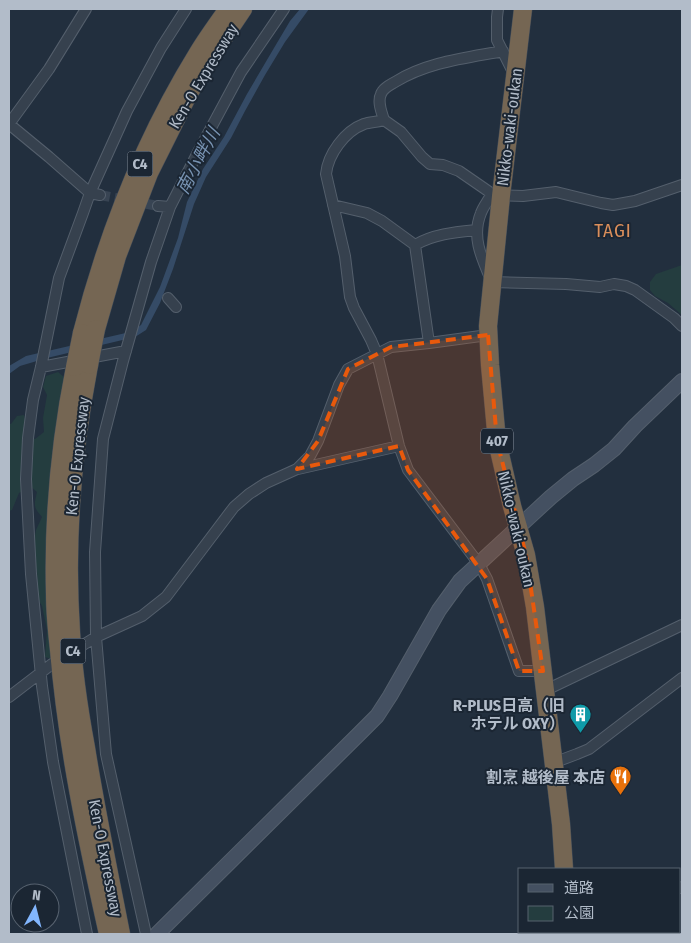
<svg xmlns="http://www.w3.org/2000/svg" width="691" height="943" viewBox="0 0 691 943" font-family="'Fira Sans Condensed','Noto Sans JP',sans-serif">
<style>
.green{fill:#243d3f}
.water{fill:#354b66}
.lines{fill:none;stroke-linecap:round;stroke-linejoin:round}
.street-tunnel{stroke:#384453;stroke-width:10;stroke-dasharray:10 5;stroke-linecap:butt}
.street-casing{stroke:#545f6c;stroke-width:12}
.secondary-casing{stroke:#545f6c;stroke-width:16}
.highway-casing{stroke:#414c59;stroke-width:19}
.street{stroke:#36414e;stroke-width:10}
.secondary{stroke:#445061;stroke-width:14}
.highway{stroke:#756653;stroke-width:18}
.highway-bridge-casing{stroke:#414c59;stroke-width:19;stroke-linecap:butt}
.highway-bridge{stroke:#756653;stroke-width:18}
.marked{fill:#e8590c;fill-opacity:0.2;stroke:#e8590c;stroke-width:4;stroke-dasharray:10 6;stroke-linejoin:round}
.labels{text-anchor:middle;stroke-width:4;stroke-linejoin:round;paint-order:stroke}
.shield{fill:#1b2633;stroke:#858f9c;stroke-width:1}
.shield-label{font-size:15px;font-weight:bold;fill:#b2bcc9}
.street-label{font-size:16px;fill:#b2bcc9;stroke:#1b2633}
.poi-label{font-size:16px;font-weight:bold;fill:#b2bcc9;stroke:#1b2633;text-anchor:end}
.water-label{font-size:18px;font-style:italic;fill:#7893b2;stroke:#1b2633}
.quarter-label{font-size:19px;letter-spacing:1px;fill:#db8f5b;stroke:#1b2633}
</style>
<rect width="100%" height="100%" fill="#222f3e"/>
<path class="green" d="M682 265V315L668 303 655 296 650 290V282L656 274Z
M58 372 64 377 62 391 51 659 45 657 47 630 42 606 38 599 37 572 34 564V541L36 530 42 517C33 507 34 505 37 492L31 487 19 493 12 510 9 511V424H11L17 416 24 415 26 423 25 434 35 439 44 432 43 418 47 395 43 387 46 376Z"/>
<path class="water" d="M300 9H309L285 42 265 75 245 111 231 138 206 177 194 204 173 269 160 303 146 330 135 337 47 358 20 366 9 374V366L26 356 130 332 141 325 160 287 178 238 187 202 203 169 224 137 247 94 274 48 290 21Z"/>
<g class="lines">
<path class="street-tunnel" d="M100 195 158 206"/>
<defs>
<path id="street" d="M498 9 497 17V40L513 72
M503 51C466 58 427 62 395 82 390 85 383 88 381 94 377 102 382 113 384 120L401 132 422 157 430 164 443 165 459 171 488 191 491 195 523 196 556 192 601 203 613 205 635 201 682 185
M384 120C378 122 370 122 364 124 345 131 328 154 326 174L345 256 350 297 354 308 371 340 377 354 399 446 408 470 479 564 487 579 519 671H543
M9 124 49 69 86 9
M9 124 49 157 90 193 100 195
M491 195C488 201 483 207 481 213 471 237 482 259 492 282L566 284 600 287 614 284 626 286 635 290 674 318 682 326
M333 205 367 213 382 221 415 245 429 343
M158 206 170 207
M415 245C433 234 456 232 476 230
M168 298 176 307
M41 367 126 351
M298 469 399 446
M83 645 96 637 142 616 166 597 234 507 249 494 266 483 297 469 310 456 318 441 339 385 348 369 391 347 429 343 488 335
M546 690 682 625
M9 697 52 664
M553 763 577 754 589 749 682 678
M680 888 682 887
M87 934 53 762 42 686 31 574 26 479 28 438 33 400 41 367 59 278 83 213 90 193 127 111 161 48 186 9
M146 934 106 754 96 637 95 552 103 439 123 361 151 262 170 207 197 154 241 72 284 9
M581 934 586 932"/>
<path id="secondary" d="M157 934 360 733 377 716 390 696 439 610 460 581 551 497 573 479 594 465 614 449 635 426 682 381"/>
<path id="highway" d="M523 9 501 196 488 326 490 365 497 441 512 506 526 555 535 607 561 824 564 869
M96 329 117 256 149 173 189 93 210 58 243 9
M82 333C107 235 145 139 198 53 207 38 218 23 228 9
M89 365C72 453 65 542 71 632 73 671 79 710 86 748 96 811 109 873 121 934
M75 367C60 442 53 517 55 594 55 612 57 632 59 650 67 746 87 840 108 934
M563 934V932"/>
</defs>
<use href="#street" class="street-casing"/>
<use href="#secondary" class="secondary-casing"/>
<use href="#highway" class="highway-casing"/>
<use href="#street" class="street"/>
<use href="#secondary" class="secondary"/>
<use href="#highway" class="highway"/>
<defs>
<path id="highway-bridge" d="M89 365 96 329
M75 367 82 333"/>
</defs>
<use href="#highway-bridge" class="highway-bridge-casing"/>
<use href="#highway-bridge" class="highway-bridge"/>
</g>
<path class="marked" d="M488 335 497 441 526 555 543 671H519L487 579 408 470 399 446 297 469 318 441 348 369 391 347Z"/>
<defs>
<symbol id="building-pin" viewBox="-11 -11 22 30"><path d="M0 17L-7.5 6A9.5 9.5 0 1 1 7.5 6Z" fill="#0f9aa8" stroke="#1b2633"/><path d="M-4-6H4V6H1V3H-1V6H-4ZM-2.5-4.3h1.7v1.8h-1.7ZM.8-4.3h1.7v1.8H.8ZM-2.5-1h1.7V.8h-1.7ZM.8-1h1.7V.8H.8Z" fill="#fff"/></symbol>
<symbol id="restaurant-pin" viewBox="-11 -11 22 30"><path d="M0 17L-7.5 6A9.5 9.5 0 1 1 7.5 6Z" fill="#e8710a" stroke="#1b2633"/><path d="M-5-6h1v4h1v-4h1v4h1v-4h1v5L-1.5 .5V6h-2V.5L-5-1ZM5-6V6H3V1.5H1.5Q1.5-4 5-6Z" fill="#fff"/></symbol>
</defs>
<g fill-rule="evenodd">
<use href="#building-pin" x="568" y="702" width="25" height="34"/>
<use href="#restaurant-pin" x="608" y="764" width="25" height="34"/>
</g>
<g class="labels">
<g class="shield">
<rect x="127.5" y="151.5" width="25" height="25" rx="4"/>
<rect x="481" y="428.5" width="32" height="25" rx="4"/>
<rect x="60.5" y="638.5" width="25" height="25" rx="4"/>
</g>
<g class="shield-label">
<text x="140" y="169">C4</text>
<text x="497" y="446">407</text>
<text x="73" y="656">C4</text>
</g>
<g class="street-label">
<text transform="translate(203 76) rotate(-59)" y="6">Ken-O Expressway</text>
<text transform="translate(509 127) rotate(-83)" y="6">Nikko-waki-oukan</text>
<text transform="translate(77 456) rotate(-84)" y="6">Ken-O Expressway</text>
<text transform="translate(517 529) rotate(77)" y="6">Nikko-waki-oukan</text>
<text transform="translate(106 858) rotate(79)" y="6">Ken-O Expressway</text>
</g>
<g class="poi-label">
<text x="565" y="711">R-PLUS日高（旧<tspan x="565" dy="18">ホテル OXY）</tspan></text>
<text x="605" y="783">割烹 越後屋 本店</text>
</g>
<g class="water-label">
<text transform="translate(198 161) rotate(-62)" y="6">南小畔川</text>
</g>
<g class="quarter-label">
<text x="613" y="237">TAGI</text>
</g>
</g>
<rect width="691" height="943" fill="none" stroke="#b2bcc9" stroke-width="20"/>
<rect x="518" y="868" width="162" height="65" fill="#1b2633" stroke="#57626f"/>
<rect x="528" y="884" width="25" height="8" fill="#445061" stroke="#57626f"/>
<text x="564" y="893" font-size="15" fill="#b2bcc9">道路</text>
<rect x="528" y="906" width="25" height="15" fill="#243d3f" stroke="#57626f"/>
<text x="564" y="918" font-size="15" fill="#b2bcc9">公園</text>
<g transform="translate(35 908) rotate(7)"><circle r="24" fill="#1b2633" stroke="#57626f"/>
<path d="M0-4L9 19L0 12L-9 19Z" fill="#82b6fe"/>
<text y="-8" font-size="14" font-weight="bold" text-anchor="middle" fill="#b2bcc9">N</text>
</g>
</svg>
